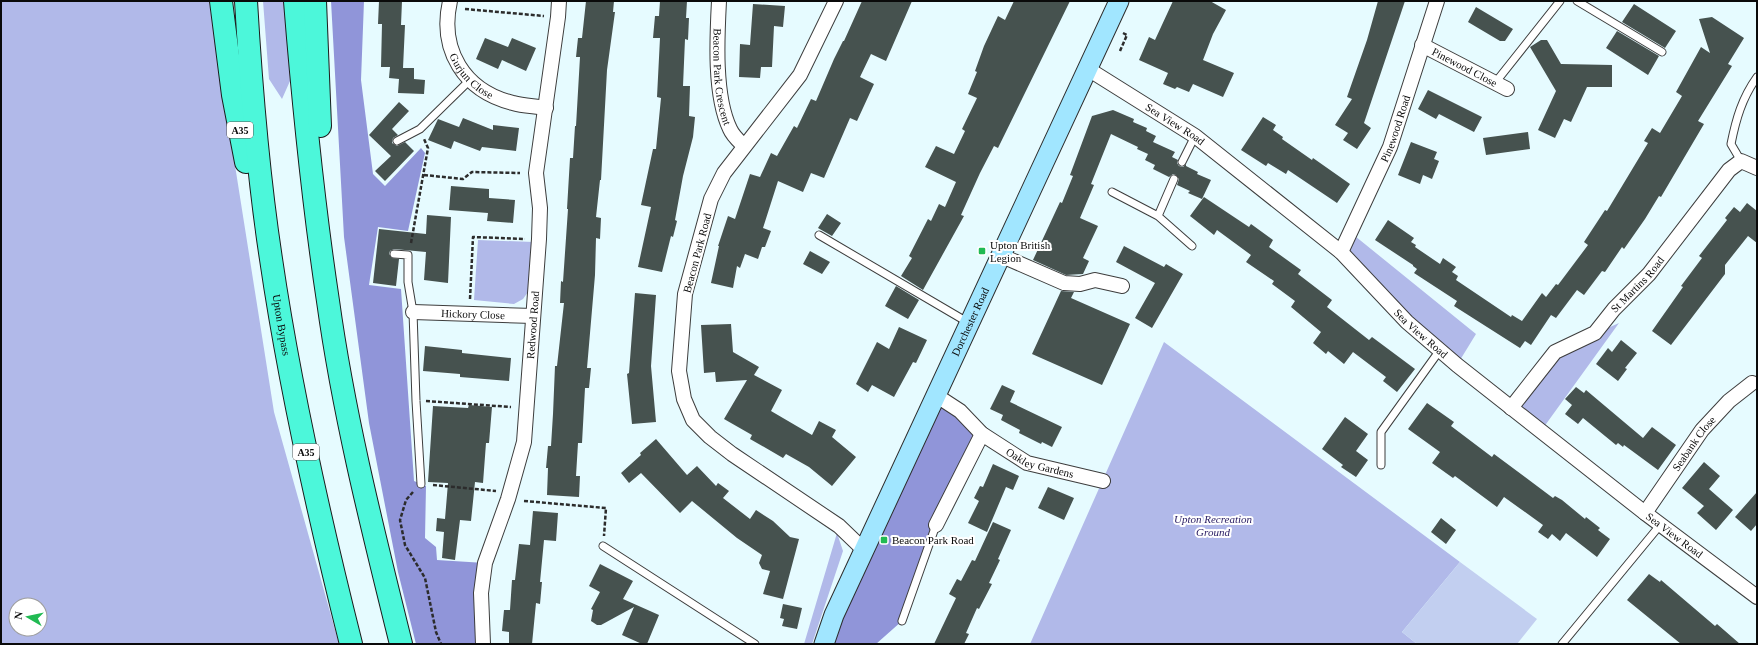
<svg xmlns="http://www.w3.org/2000/svg" width="1758" height="645" viewBox="0 0 1758 645" font-family="Georgia,serif">
<style>
.green{fill:#b1b9e9;fill-rule:evenodd}
.forest{fill:#9095d9}
.pitch{fill:#c2cff0}
.building{fill:#46524f}
.lines{fill:none;stroke-linecap:round;stroke-linejoin:round}
.lane-casing{stroke:#3d3d3d;stroke-width:9}
.street-casing{stroke:#3d3d3d;stroke-width:16}
.secondary-casing{stroke:#2c2c2c;stroke-width:21}
.highway-casing{stroke:#1b1b1b;stroke-width:24}
.path{stroke:#2c2c2c;stroke-width:2.5;stroke-dasharray:4 2;stroke-linecap:butt}
.lane{stroke:#fff;stroke-width:7}
.street{stroke:#fff;stroke-width:14}
.secondary{stroke:#a1e6ff;stroke-width:19}
.highway{stroke:#4cf7da;stroke-width:22}
.poi-dot{fill:#21ba53;stroke:#fff;stroke-width:1.5}
.labels{text-anchor:middle;stroke-width:4;stroke-linejoin:round;paint-order:stroke}
.shield{fill:#fff;stroke:#545454;stroke-width:1}
.shield-label{font-size:10px;font-weight:bold;fill:#0a0a0a}
.street-label{font-size:11px;fill:#0a0a0a;stroke:#fff}
.poi-label{font-size:11px;fill:#0a0a0a;stroke:#fff;text-anchor:start}
.park-label{font-size:11px;font-style:italic;fill:#261a61;stroke:#fff}
</style>
<rect width="100%" height="100%" fill="#e6fbff"/>
<path class="green" d="M1 1H209L274 412 339 644H1ZM16 605H40V629H16Z
M263 1H286L290 81 282 99 269 79Z
M1350 232 1476 334 1457 365 1341 252Z
M478 240 533 242 528 292 523 299 514 304 474 300Z
M1619 323 1541 431 1511 408 1555 352Z
M1164 342 1460 562 1402 632 1417 644H1030Z
M837 533 843 551 812 644H804Z"/>
<path class="forest" d="M331 1H364L361 80 373 174 385 186 421 148 425 153 408 231 378 227 369 285 401 289 414 481 426 486 425 538 436 547 437 560 485 563 483 644H416L398 572 369 423 344 237Z
M937 396 982 434 936 525 902 621 876 644H824Z"/>
<path class="pitch" d="M1460 562 1537 619 1517 644H1417L1402 632Z"/>
<path class="building" d="M379 1H402L401 25H405L403 68H414V79L425 80 424 94 398 93 399 79 389 78 390 67H381L382 24H378Z
M586 1H614L613 12H615L607 70 601 180H600L596 217 601 218 600 239 596 238 595 275 587 368H591L589 388H585L582 443H578L576 476H580L579 497 547 495 548 468H546L548 446H551L553 414 555 366H557L564 303H560L561 281 563 282 568 209H567L570 158H573L575 126H576L580 57H576L578 38H582Z
M660 1H687L686 18H689L688 40 685 39 683 86H690L689 116 695 117 693 137 683 176 675 220 677 221 673 237 671 236 662 272 638 267 651 207 641 205 653 149H656L661 98 657 97 660 38H653L655 16H659Z
M862 1H912L886 61 871 54 860 77 874 84 857 121 850 118 824 178 811 173 803 192 778 181 763 228 771 231 765 247H762L758 259 745 254 740 268 737 266 733 288 711 283 719 246H718L728 216 735 219 750 174 760 177 771 153 777 156 794 126 797 128 811 99 816 101 834 59 843 41H844Z
M1014 1H1070L998 148 994 146 980 173 961 215 964 216 923 290 901 276 912 258 909 256 928 219 931 221 939 204 945 207 956 182 925 167 936 146 954 154 965 131 962 129 977 98 968 94 977 72 975 71 984 46 998 16 1005 20Z
M1173 1H1210L1226 10 1213 34 1203 60 1234 73 1223 97 1193 84 1189 92 1177 87 1175 89 1163 84 1168 73 1139 60 1149 37 1155 40Z
M1378 1H1405L1364 123 1371 128 1357 149 1343 140 1348 133 1335 125 1352 99 1347 97 1367 40Z
M753 4 785 6 783 27 774 26 772 67H761L760 78 739 77 740 44 750 45Z
M1634 4 1676 31 1665 48 1622 22Z
M1476 7 1513 29 1505 41H1500L1468 22Z
M1712 17 1744 38 1728 64 1732 66 1698 121 1704 124 1661 197 1659 196 1645 219 1624 249 1622 247 1605 272 1602 271 1584 295 1577 290 1556 318 1551 315 1531 345 1525 341 1520 348 1454 306 1457 301 1414 273 1417 269 1413 266V265L1375 240 1388 220 1414 238 1411 242 1416 245 1415 247 1440 264 1443 258 1456 267 1452 272 1458 276 1456 280 1511 317 1512 315 1522 321 1542 293 1546 297 1556 284 1558 285 1588 245 1584 242 1605 210 1607 211 1648 143 1644 141 1652 128 1660 133 1682 96 1676 92 1701 47 1710 53 1699 19Z
M1617 31 1659 56 1648 75 1606 48Z
M485 38 508 47 512 38 536 48 526 71 502 60 498 69 476 59Z
M1541 40H1547L1561 64 1612 65V87H1587L1571 122 1564 119 1555 138 1538 130 1556 91 1530 47Z
M1428 90 1482 117 1474 132 1439 114 1436 119 1418 109Z
M399 102 409 111 392 129 398 135 393 138 392 143 397 146 405 142 414 151 385 181 375 171 391 156 369 135Z
M1113 110 1134 119 1133 122 1147 128 1146 131 1156 136 1153 142 1175 152 1172 157 1178 160 1177 163 1179 166 1183 167 1186 164V166L1198 172 1197 174 1211 180 1202 199 1188 193 1190 191 1177 185 1179 179 1176 175 1173 174 1169 177 1153 169 1155 165 1145 160 1148 154 1137 149 1138 147 1111 134 1091 184 1094 185 1080 218 1098 226 1083 258 1089 261 1083 274 1066 275 1033 260 1060 202 1062 203 1073 176 1070 175 1092 116Z
M1263 117 1276 125 1273 130 1283 137 1282 139 1312 160 1313 158 1350 184 1337 203 1288 170 1286 174 1268 163 1266 166 1241 150Z
M463 118 493 130V125L519 128 516 151 482 147 480 151 454 141 451 149 428 140 438 119 459 127Z
M1528 132 1530 149 1486 155 1483 138Z
M1411 142 1437 152 1434 159 1439 161 1432 179 1423 175 1420 184 1398 175Z
M451 186 489 189V198L515 200 513 223 487 221 488 213 449 210Z
M1204 197 1249 227 1251 224 1273 240 1269 247 1301 270 1298 274 1332 300 1327 307 1369 340 1372 337 1415 369 1397 392 1383 381 1386 377 1353 352 1344 364 1328 351 1326 354 1313 343 1321 332 1291 307 1295 301 1272 284 1274 281 1246 262 1251 255 1217 230 1214 235 1190 216Z
M1747 203 1757 211V243L1748 236 1725 265V274L1671 345 1652 331 1683 287 1681 286 1702 258 1699 256 1727 220 1725 218 1734 207 1740 212Z
M827 214 841 223 832 236 818 228Z
M427 215 451 217 448 283 424 280 426 252 394 249 390 251 389 254 392 258 399 259 396 286 373 283 379 229 426 234Z
M1124 246 1164 267 1166 264 1183 274 1152 328 1135 318 1155 283 1116 262Z
M810 251 830 262 822 274 803 264Z
M896 286 919 300 908 319 885 306Z
M1061 291 1074 292 1071 298 1130 324 1102 385 1032 354Z
M635 293 656 295 651 366 656 422 632 424 627 374 629 373Z
M731 324 733 352 759 367 754 375 782 390 771 411 812 435 819 421 836 430 832 437 856 457 832 486 809 467 786 454 783 458 771 451 750 439 752 435 724 419 747 380 716 382 715 372 704 373 701 325Z
M899 327 927 340 916 363 913 362 894 397 872 385 868 392 856 384 877 342 889 349Z
M1621 340 1637 353 1625 368 1627 369 1618 381 1596 364 1608 348 1612 352Z
M425 346 462 350V353L511 358 509 381 460 377V374L423 371Z
M1002 385 1015 391 1010 402 1062 427 1052 447 1042 442 1041 444 1019 433 1020 430 1001 420 1003 415 990 409Z
M1576 387 1584 393 1586 390 1643 438 1652 427 1676 445 1658 470 1624 445 1623 447 1618 443 1616 445 1583 418 1578 424 1565 414 1572 405 1565 399Z
M1427 403 1454 422 1451 426 1492 457 1494 454 1553 498 1555 496 1562 500 1585 519 1586 517 1600 528 1598 530 1610 539 1597 557 1566 533 1560 541 1552 534 1548 539 1538 532 1543 525 1504 497 1497 507 1455 476 1453 478 1432 463 1440 452 1408 429Z
M469 405 492 407 489 443H486L483 483 475 482 471 521 460 520 455 560 442 558 444 532 436 531 437 518 445 519 448 483 428 482 433 406 468 408Z
M1345 417 1368 434 1356 451 1368 460 1356 477 1341 467 1343 465 1322 449Z
M656 439 687 475 697 466 716 486 718 483 729 491 723 498 750 519 756 510 773 521 790 537 799 539 783 599 763 594 770 571 762 569 759 563 762 555 737 538 692 501 680 513 641 473 629 483 621 473 641 455 640 453Z
M1704 462 1720 476 1709 489 1733 510 1716 530 1697 513 1704 506 1682 488Z
M993 464 1019 476 1013 490 1006 487 987 532 968 523 979 501 974 498 980 486 983 487Z
M1048 487 1074 498 1064 520 1038 508Z
M1757 492V524L1751 531 1735 517Z
M533 511 558 513 556 541 544 540 540 582H542L540 604 536 603 532 644H509V632L502 631 504 610H510L512 580H515L519 544 530 545Z
M1441 518 1456 530 1446 544 1431 532Z
M993 522 1011 530 998 559 1000 560 989 583 992 584 979 609 977 608 966 633 969 634 964 644H934L956 598 949 594 957 579 961 581 972 560 975 561Z
M600 564 633 581 623 599 659 615 647 644H642L622 635 634 607 601 625H597L591 621 593 610 591 609 600 592 589 586Z
M1649 574 1660 582 1661 580 1715 626 1717 624 1740 644H1681L1627 600Z
M783 604 802 608 797 629 782 626 784 619 780 618Z"/>
<g class="lines">
<defs>
<path id="lane" d="M1577 1 1662 52
M1495 83 1560 1
M397 141 420 129 471 79
M1741 161 1731 144C1736 119 1742 98 1757 77
M1182 162 1195 136
M1112 192 1158 216 1192 246
M1158 216 1174 179
M819 235 969 323
M394 254 408 255V282L413 312 416 401 421 484
M1381 465V432L1440 350
M603 546 755 644
M902 621 936 525
M1562 644 1661 524"/>
<g id="street">
<path id="s1" d="M450 1C439 50 464 91 513 103 523 106 535 106 546 108"/>
<path id="s2" d="M719 1C717 38 714 96 730 129 733 136 739 141 744 146"/>
<path d="M836 1 800 75 724 173 711 199 685 294 679 371 684 399 693 420 710 437 732 454 839 526 865 551"/>
<path id="s3" d="M1422 45 1507 89"/>
<path id="s4" d="M1088 69 1195 136 1341 252 1407 322 1457 365 1645 513 1757 597"/>
<path id="s5" d="M1341 252 1390 147 1437 1"/>
<path d="M1002 256 1064 283 1080 284 1095 280 1122 286"/>
<path id="s6" d="M413 312 533 316"/>
<path id="s7" d="M937 396 960 411 982 434 1027 463 1103 481"/>
<path id="s8" d="M1511 408 1555 352 1595 333 1614 309 1649 274 1729 170 1741 161 1757 168"/>
<path id="s9" d="M1645 513 1702 430 1729 401 1752 383"/>
<path d="M936 525 982 434"/>
<path id="s10" d="M483 644 481 593 485 563 508 499 524 442 539 239 540 208 536 173 558 17 559 1"/>
</g>
<g id="secondary">
<path id="s11" d="M824 644 834 615 1119 1"/>
</g>
<g id="highway">
<path d="M221 1 233 95 246 162"/>
<path id="s12" d="M246 1C251 87 258 174 271 259 290 389 319 517 351 644"/>
<path d="M295 1C303 101 313 202 328 301 344 417 373 531 401 644"/>
<path d="M315 1 320 126"/>
</g>
</defs>
<use href="#lane" class="lane-casing"/>
<use href="#street" class="street-casing"/>
<use href="#secondary" class="secondary-casing"/>
<use href="#highway" class="highway-casing"/>
<path class="path" d="M465 9 544 16
M1120 51 1127 35 1123 33
M424 175 463 179 472 172 520 173
M411 243 428 148 424 139
M470 299 473 237 525 239
M426 401 511 407
M433 485 496 491
M413 492 406 500 400 520 405 545 425 578 436 632 441 644
M524 501 606 508 604 536"/>
<use href="#lane" class="lane"/>
<use href="#street" class="street"/>
<use href="#secondary" class="secondary"/>
<use href="#highway" class="highway"/>
</g>
<g class="poi-dot">
<rect x="978" y="247" width="8" height="8" rx="2"/>
<rect x="880" y="536" width="8" height="8" rx="2"/>
</g>
<g class="labels">
<g class="shield">
<rect x="227" y="122" width="26" height="16" rx="3"/>
<rect x="293" y="444" width="26" height="16" rx="3"/>
</g>
<g class="shield-label">
<text x="240" y="134">A35</text>
<text x="306" y="456">A35</text>
</g>
<g class="street-label">
<text dy="4" stroke="none"><textPath href="#s3" startOffset="48">Pinewood Close</textPath></text>
<text dy="4" stroke="none"><textPath href="#s1" startOffset="83">Gurjun Close</textPath></text>
<text dy="4" stroke="none"><textPath href="#s2" startOffset="76">Beacon Park Crescent</textPath></text>
<text dy="4" stroke="none"><textPath href="#s4" startOffset="103">Sea View Road</textPath></text>
<text dy="4" stroke="none"><textPath href="#s5" startOffset="135">Pinewood Road</textPath></text>
<text transform="translate(697 253) rotate(-75)" y="4">Beacon Park Road</text>
<text dy="4" stroke="none"><textPath href="#s8" startOffset="180">St Martins Road</textPath></text>
<text dy="4" stroke="none"><textPath href="#s6" startOffset="60">Hickory Close</textPath></text>
<text dy="4" stroke="none"><textPath href="#s11" startOffset="354">Dorchester Road</textPath></text>
<text dy="4" stroke="none"><textPath href="#s12" startOffset="326">Upton Bypass</textPath></text>
<text dy="4" stroke="none"><textPath href="#s10" startOffset="326">Redwood Road</textPath></text>
<text dy="4" stroke="none"><textPath href="#s4" startOffset="427">Sea View Road</textPath></text>
<text dy="4" stroke="none"><textPath href="#s9" startOffset="85">Seabank Close</textPath></text>
<text dy="4" stroke="none"><textPath href="#s7" startOffset="125">Oakley Gardens</textPath></text>
<text dy="4" stroke="none"><textPath href="#s4" startOffset="751">Sea View Road</textPath></text>
</g>
<g class="poi-label">
<text x="990" y="249">Upton British<tspan x="990" dy="13">Legion</tspan></text>
<text x="892" y="544">Beacon Park Road</text>
</g>
<g class="park-label">
<text x="1213" y="523">Upton Recreation<tspan x="1213" dy="13">Ground</tspan></text>
</g>
</g>
<rect width="1758" height="645" fill="none" stroke="#0a0a0a" stroke-width="4"/>
<g transform="translate(28 617) rotate(279)"><circle r="19" fill="#ffffff" stroke="#9d9d9d"/>
<path d="M0-3L7 15L0 10L-7 15Z" fill="#21ba53"/>
<text y="-6" font-size="11" font-weight="bold" text-anchor="middle" fill="#0a0a0a">N</text>
</g>
</svg>
